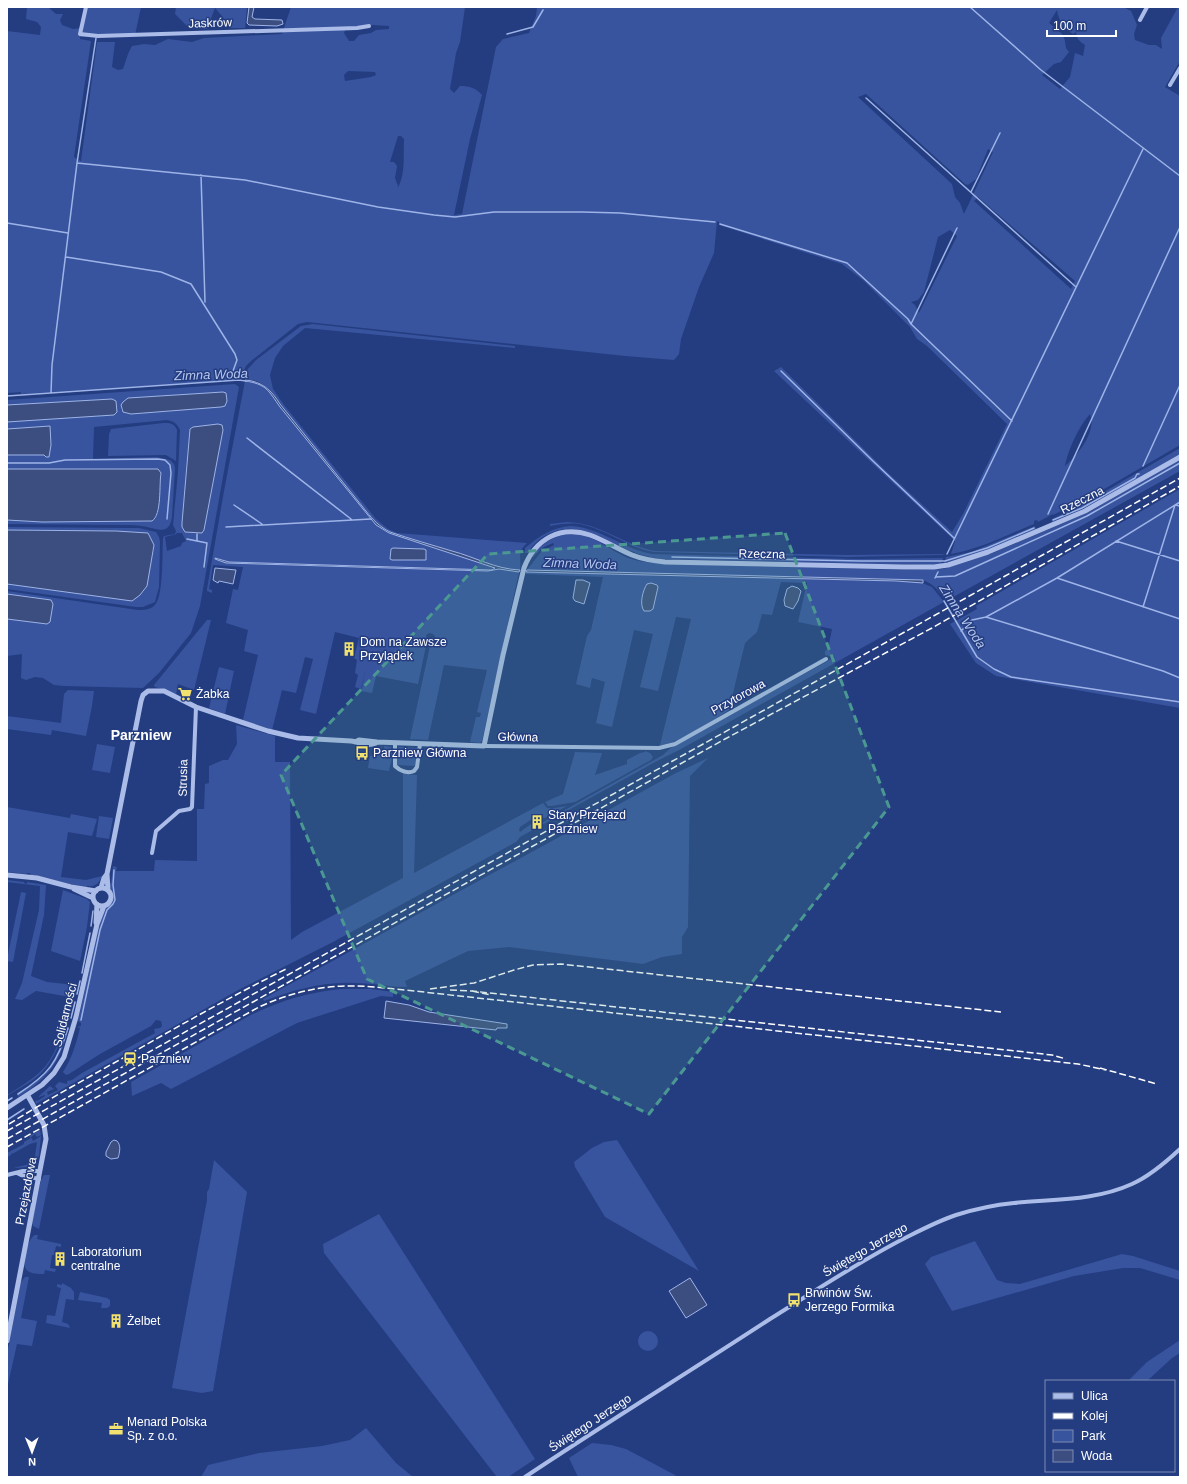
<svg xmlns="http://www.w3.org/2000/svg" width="1187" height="1484" viewBox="0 0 1187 1484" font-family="Helvetica,sans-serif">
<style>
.green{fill:#38549e;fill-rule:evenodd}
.water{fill:#3c4e7f;stroke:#9eb4e8}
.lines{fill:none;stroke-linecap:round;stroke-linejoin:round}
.stream{stroke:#9eb4e8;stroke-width:1.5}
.minor{stroke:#aabce7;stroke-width:4}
.tertiary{stroke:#aabce7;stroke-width:5}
.rail{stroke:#fff;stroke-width:1.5;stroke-dasharray:7 3;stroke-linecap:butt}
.marked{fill:#4b9892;fill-opacity:0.2;stroke:#4b9892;stroke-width:3;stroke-dasharray:8 5;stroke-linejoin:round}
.labels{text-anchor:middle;stroke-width:3;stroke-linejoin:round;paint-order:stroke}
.street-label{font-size:12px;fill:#fff;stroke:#243d80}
.poi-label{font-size:12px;fill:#fff;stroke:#243d80;text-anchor:start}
.water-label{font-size:13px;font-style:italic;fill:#b6c6ee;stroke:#243d80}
.quarter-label{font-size:14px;font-weight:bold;fill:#fff;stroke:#243d80}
</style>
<rect width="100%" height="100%" fill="#243d80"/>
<path class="green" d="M27 7H48L56 14H63L60 20 62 25 73 29 81 28 86 7H141L135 35 80 37V39L91 41 74 157 81 161 97 42H115L112 67 118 70 123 69 128 54 132 46 144 44 155 45 168 39 192 42 204 38 282 34 291 7H465L460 42 456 53 450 89 454 93 460 86C470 86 476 88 482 95L470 139 454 215 462 214 496 47 503 39 529 33 536 16 537 7H1123L1131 11 1137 25 1134 34 1135 40 1149 45H1156L1162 49 1161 38 1178 7H1180V61L1165 87 1180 96V445L1094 495 1053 515V514L1038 522 1037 520 1034 521V524C1007 535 980 549 951 554L955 541 774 371 781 367 887 472 952 532 963 514 1007 424 927 346 917 339 910 327 863 280 842 264 719 225V222L717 221 714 253 699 287 681 339 679 354 674 360 625 356 307 322 298 324 251 361 246 366 241 378H234L233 380 21 394V392L7 393V31L40 35 41 27 37 22 26 19ZM1057 10C1059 21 1063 28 1073 34L1076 32C1077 39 1079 41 1085 45L1083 56 1075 53 1070 77 1060 89 1042 75 1054 64 1061 62 1069 52 1066 48C1065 33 1060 32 1049 23ZM373 25 389 26V29L376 30 371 33 359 35 354 41H349L344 33 346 28 356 30 364 26ZM348 71 375 72 376 75 371 77 345 81 344 75ZM866 94 965 184 968 185 976 179 988 149 993 152 964 214 960 203 955 197 952 184 858 97ZM398 136H401L404 139C403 156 406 175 397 189L398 186 395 178 397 166 394 162H390ZM978 197 1075 281 1071 289 974 201ZM950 230 957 236 919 313 915 305 911 302 918 300 924 292 938 237ZM1090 414C1097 431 1078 455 1065 466 1068 450 1079 426 1090 414Z
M176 7H247L245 28H230L222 16 215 8 207 29 189 28 175 14Z
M313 324 515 346V348L305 328 283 346 275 358 270 375 273 389 284 405 376 519 388 529 397 533 527 543C516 553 522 558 520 570H509L495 566 390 532C380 527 373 520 366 511L280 404 275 396 262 384 257 381 244 379 247 370 256 360 301 326Z
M245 381 260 384 274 397 280 407 376 525 389 533 495 567 492 570 229 562 216 558 215 559 226 563 488 571 499 569 519 572 482 741 480 743 470 742 476 717H480L481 713 477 712 487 670 444 665 428 740 410 739 431 641 434 640 435 636 433 634 429 633 426 635 427 641 418 684 376 676 372 693 361 691 366 668 361 689 355 687 358 675 355 673 357 660 354 658 359 638 335 632 316 714 300 710 313 659 305 657 296 693 282 690 272 730 243 720 258 655 244 651 248 630 226 623 233 589 238 590 243 567 213 565 209 589 212 590V593L207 591V589L224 491Z
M235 384 239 387 200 606 191 633 159 673 143 688 64 686 54 685 43 678 35 677 26 680 21 678 22 654 7 656V619L48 624 33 597 7 594V591L138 610C144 610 149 610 154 606 164 598 162 552 163 538L164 536 175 534 176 531 173 525 178 472 180 430C177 423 173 421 167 420L94 427 93 459 156 457 170 460 174 464 175 468 172 517C169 537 156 528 142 526 137 525 132 525 127 525L7 524V520L42 522 155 519 158 512 161 473 158 469H7V455H44L46 457 50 455V426L7 429V422L114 415 117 412 116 401 112 399 7 405V400ZM223 392 226 393 227 401 221 407 131 414 123 412 121 409 123 402 128 398ZM218 424 222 425 223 430 204 530 202 533 185 532 182 527 190 428ZM176 533H182L186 541 182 543 181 546 167 551 165 537 177 534Z
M163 423C170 423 174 423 177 430L176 461 166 455 108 456 109 434 111 429Z
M1180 448V454L1098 501 1080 510 1052 522V519L1083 504Z
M1180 459V471L946 601C940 592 934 584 923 580L527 570 541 552 554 545 553 543 542 548 533 557 532 556C547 535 572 529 595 540 606 545 616 553 628 558 639 562 653 563 665 564L908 570 943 569 963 563 993 553 1089 512Z
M1180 489V708L996 676 976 663 950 624 977 609 976 606Z
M567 522C601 523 623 545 655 551L848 555 946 554 941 555 848 557 654 552C629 548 609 531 584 525 573 522 561 524 550 526V524Z
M571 526C602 528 624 550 653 554L859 559 943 558 941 564 930 565 660 559C650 557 640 555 631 551 606 541 581 521 553 532 542 536 534 543 528 553H525V548C539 536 553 527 571 526Z
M1035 526 1036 530 988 550 944 563 946 557 971 552Z
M7 527 126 528H139L156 532 159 537 160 542 159 587 155 602 143 607H136L7 589V584L132 600 144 591 154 548 116 531 7 530Z
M526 572 920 582 932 587 944 602 681 749 657 761 520 837 516 842 333 942 240 989 36 1104 35 1101 39 1100 45 1096V1095L38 1097 50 1086 54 1089 47 1092 48 1095 58 1090 55 1086 59 1082 67 1084V1081L72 1080 82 1073 155 1033 154 1029 160 1028 162 1026 161 1021 156 1020 151 1026 100 1054 69 1074 66 1075 63 1072C72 1058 76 1044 80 1028L77 1027 81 1026V1023L78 1021 99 924 106 908 112 903 113 899V894L109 884 111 883 113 866 117 867 116 871H154L155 860 197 861V809H204L205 784 209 783V766L223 760H228L237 744 236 725 275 736V762H290L291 940 302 932 403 878V774L417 775 414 873 543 803 547 808H554L567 806 545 818 538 817 532 819 520 827 519 830 520 832 531 824 534 826 540 824 663 755 673 746 835 657 825 655V651L828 649 832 629 798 622 807 583 781 582 772 615 762 614 757 632 745 643 729 710C716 718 674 746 660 745L691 619 676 617 658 691 640 687 653 634 634 630 612 727 596 723 605 682 592 678 590 688 576 684 587 636 591 630 603 577 526 574Z
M207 620H211L194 690 178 684 176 695 169 691 155 687 154 685Z
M219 667 234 671 225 714 209 708Z
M68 690 94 691 92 706 86 736 52 730 51 735 7 729V716L61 723 64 694Z
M97 744 115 747 110 773 92 770Z
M381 746 382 749H384V746L391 747C395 756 390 763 389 771L368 768 370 756 375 755 374 757 376 758Z
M399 747 417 748 415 766 397 765V750Z
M645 751 650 753 653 757 651 760 575 802 552 806H548L545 802 563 794 575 752 602 753 595 775 627 764V760L640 753 645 752Z
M708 758 690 776 688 927 682 937V954L662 957 643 964 509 947 468 951 405 981 407 987C390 987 372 983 355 983 324 981 293 990 264 1001L263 999 676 773Z
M7 807 70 818 71 814 97 819 92 836 68 832 61 877 86 880 102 876C99 883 96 887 87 886V888L31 875 30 873H27L26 874 7 872Z
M99 816 113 818 109 839 96 837Z
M7 880 24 882V883L27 884V882L46 885 44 915 31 976 47 982 75 985C68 1014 62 1055 38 1076 29 1084 17 1089 7 1096V1095C18 1088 30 1081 40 1072 59 1054 64 1024 71 999L70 997 36 991 22 1000 15 999 22 983 39 910 40 886 7 882Z
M63 890 87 899 90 902 87 927 80 961 51 951Z
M21 892 26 893 13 962 7 961V959Z
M342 989H371L393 992V997L381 996 297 1023 171 1089 161 1083 132 1096 131 1082 249 1016C279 1001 308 992 342 989Z
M67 1027 69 1028C60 1062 49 1078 18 1097L17 1094C48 1075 56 1062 67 1027Z
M40 1130 41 1135 37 1137 35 1134 31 1137 33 1141 41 1136 39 1155 36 1163 29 1167 13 1168 34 1163 37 1142 30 1144 12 1154 11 1153V1155L7 1157V1153L24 1144V1142L31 1138 29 1136Z
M617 1140 699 1271 605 1217 575 1167 574 1162 592 1148 604 1142Z
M214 1160 247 1192 213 1391 202 1393 172 1388 207 1200V1192L209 1189Z
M44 1175H50L39 1229 33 1226 32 1222 41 1180Z
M379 1214 535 1459 508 1477H497L493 1472 324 1253 323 1244Z
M35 1235H38L37 1239 61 1244V1247L56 1246 54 1255H52L50 1268 56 1269 55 1272 45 1270 44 1274C38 1274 29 1274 26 1269 21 1263 28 1238 35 1235Z
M975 1241 997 1280 1006 1283 1020 1284 1122 1254 1133 1256 1180 1271V1280L1140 1268H1123L1074 1276 952 1311 925 1264 931 1257Z
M25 1277H29L21 1318 37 1321 32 1346 17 1344 8 1384 7 1383V1354L21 1282Z
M62 1283 71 1288 74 1292V1300L66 1299 62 1322 68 1324 70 1328 46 1323 47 1315 55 1316 61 1288 57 1287V1284L62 1285Z
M80 1292 107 1298 110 1300V1306L107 1308H101L102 1303 78 1300Z
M638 1341a10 10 0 1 1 20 0a10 10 0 1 1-20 0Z
M1180 1340V1353L1172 1358 1147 1381H1128L1147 1362Z
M366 1428 396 1463 413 1477H201L208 1465 259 1453 322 1446 350 1440Z
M592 1443 611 1445 626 1449 675 1475 676 1477H578L569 1458Z"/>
<path class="water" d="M249 7H254L252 17 255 19 282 20 283 24 277 26 249 25 247 23Z
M245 380C262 381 272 391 280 404L366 511C373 520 380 527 390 532 411 539 432 545 452 551 475 557 495 569 520 570L519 572 499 569 488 571 226 563 215 559V558L229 562 492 570 495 568 389 533 376 525 280 407C268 390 266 384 245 381Z
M223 392 226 393 227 401 225 406 221 407 131 414 123 412 121 405 123 402 128 398Z
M112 399 116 401 117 412 114 415 7 422V405Z
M218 424 222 425 223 430 204 530 202 533 185 532 182 527V523L190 429 193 427Z
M50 426 51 445 49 457H46L44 455H7V429Z
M7 469H158L161 473C159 484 162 515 152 521L42 522 7 520Z
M7 530 116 531 148 533 154 545 147 586 140 595 132 601 7 584Z
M393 548 424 549 426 550V560H392L390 559 391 549Z
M215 568 236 570 233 584 219 581 218 583 213 580Z
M527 570 923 580V583L896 581 526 572Z
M576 580H583L590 583 584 604 575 601 573 598Z
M651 583 657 585 658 587 653 609 650 611H644C639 604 643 590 647 584Z
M792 586 798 588 801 591 798 601 793 609 785 606 784 600 787 589Z
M7 594 51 600 53 604 50 622 47 624 7 619Z
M386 1001 409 1005 429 1012 507 1024V1028H497L496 1030 384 1018Z
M114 1140 117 1141C121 1145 120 1152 118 1158L111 1159 106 1156V1152L111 1142Z
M690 1278 707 1305 686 1318 669 1291Z"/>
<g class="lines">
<path class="stream" d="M970 7 1041 70 1180 176
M507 34 533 27 543 10
M866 98 1076 287
M77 163 245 180 378 207 434 215 455 217 494 212H582L620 213 715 222
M201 175 205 302
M971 192 1000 133
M7 223 68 233
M720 224 847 263 908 319 911 324 1012 421
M66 257 161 272 191 284 235 354 237 360 233 371
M911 324 957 228
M781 371 874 462 954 538
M51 393 52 365 77 163 96 38
M7 396 239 380 246 381
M247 438 351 519
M7 463H49L65 460 158 459 165 460 170 465 171 473 167 519
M1143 466 1180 385
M234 505 262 524
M1048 514 1180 227
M1053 520 1082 508 1135 478 1137 474H1139
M226 527 371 519
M187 539 207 543 204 567
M197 541V534
M1116 541 1180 561
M947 554 1143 149
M672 557 860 561H945L987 548 1034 528
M936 577 955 576 1087 516 1180 463
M935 578 938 572
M1057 578 1180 619
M944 601 977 657 994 669 1011 677 1180 702
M1143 607 1175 505 1180 506
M986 617 1057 578 1180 502
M961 631 972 620 986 617 1163 671 1180 678
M91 926 93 911
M82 973 90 933
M77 994 80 981
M71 1018 75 1002
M81 1020 100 930 107 910 113 904 115 900 113 885 114 870
M18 1094C49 1074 57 1063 68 1028
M7 1101 12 1098
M7 1120 24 1109"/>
<path class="minor" d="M86 7 80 34 98 36 357 28 369 26
M1140 20 1147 7
M1170 85 1180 68
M395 743V766C400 771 408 774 414 771L417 767 420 744
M484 746 659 748 675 744 826 659
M152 853 156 831 179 811 190 809 192 807 196 707
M17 1173 21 1175 39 1179
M7 1175 23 1171H40
M525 1477C606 1423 689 1372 770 1319 815 1291 858 1262 905 1238 921 1230 938 1221 956 1215 975 1209 994 1205 1014 1203 1053 1199 1095 1201 1132 1184 1150 1176 1165 1163 1180 1149"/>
<path class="tertiary" d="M355 742 359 740 377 742 484 746 503 655 524 568C535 539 560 525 590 535 604 540 618 549 632 555 642 559 653 561 665 562L904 567H934L948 565 988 552 1085 511 1180 457
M7 875 37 878 71 887 96 891
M93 897a9 9 0 1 1 18 0a9 9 0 1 1-18 0Z
M101 888 104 878 107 874
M74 889 93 898
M108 890 107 874 141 701 143 695 148 691H164L196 707 268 731 298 738 351 741C359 742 367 747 376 743
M96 923 97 904
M7 1108 42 1085 54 1073 64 1057 76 1017 97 924 104 906
M7 1341 46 1139 44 1125 28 1096"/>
<path class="rail" d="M430 989 474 983 514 970 533 965 561 964 1001 1012
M450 990 472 991 1052 1055 1066 1059
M472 991 491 995
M1100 1068 1157 1084
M9 1124C49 1099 89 1077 130 1054 182 1024 234 995 288 968
M7 1131 964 599 1180 478
M7 1139 725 739 932 628 1180 486
M7 1147 259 1007C289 993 322 985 356 986 369 986 382 988 396 989L1078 1064 1106 1070"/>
</g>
<path class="marked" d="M785 533 889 807 649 1114 367 979 281 775 488 554Z"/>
<defs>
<symbol id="building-bare" viewBox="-9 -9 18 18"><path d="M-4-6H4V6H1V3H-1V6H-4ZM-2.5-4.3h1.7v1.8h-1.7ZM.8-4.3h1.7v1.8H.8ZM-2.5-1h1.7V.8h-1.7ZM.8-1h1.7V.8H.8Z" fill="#f1e16e" stroke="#243d80" stroke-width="2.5" paint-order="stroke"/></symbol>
<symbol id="supermarket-bare" viewBox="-9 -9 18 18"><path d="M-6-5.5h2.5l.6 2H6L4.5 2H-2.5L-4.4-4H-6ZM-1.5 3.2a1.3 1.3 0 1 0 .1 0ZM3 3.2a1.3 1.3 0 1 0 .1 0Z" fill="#f1e16e" stroke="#243d80" stroke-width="2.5" paint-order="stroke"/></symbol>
<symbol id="bus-bare" viewBox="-9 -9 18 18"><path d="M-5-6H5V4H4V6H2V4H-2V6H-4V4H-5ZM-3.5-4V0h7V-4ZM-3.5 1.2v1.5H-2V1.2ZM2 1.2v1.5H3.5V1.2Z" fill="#f1e16e" stroke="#243d80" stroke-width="2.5" paint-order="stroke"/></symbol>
<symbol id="station-bare" viewBox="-9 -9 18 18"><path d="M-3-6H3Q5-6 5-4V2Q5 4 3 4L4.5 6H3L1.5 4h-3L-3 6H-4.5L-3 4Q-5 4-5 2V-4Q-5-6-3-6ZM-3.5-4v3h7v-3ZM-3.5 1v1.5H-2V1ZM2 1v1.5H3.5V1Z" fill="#f1e16e" stroke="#243d80" stroke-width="2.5" paint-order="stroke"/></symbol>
<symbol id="office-bare" viewBox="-9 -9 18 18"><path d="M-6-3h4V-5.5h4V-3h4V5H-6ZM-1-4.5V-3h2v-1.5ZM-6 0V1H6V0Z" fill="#f1e16e" stroke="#243d80" stroke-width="2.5" paint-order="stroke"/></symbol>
</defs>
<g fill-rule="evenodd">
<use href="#building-bare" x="339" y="639" width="20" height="20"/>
<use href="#supermarket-bare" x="175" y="684" width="20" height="20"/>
<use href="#bus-bare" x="352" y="743" width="20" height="20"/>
<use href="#building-bare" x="527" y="812" width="20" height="20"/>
<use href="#station-bare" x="120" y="1049" width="20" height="20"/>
<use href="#building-bare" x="50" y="1249" width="20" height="20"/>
<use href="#bus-bare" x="784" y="1290" width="20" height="20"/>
<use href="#building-bare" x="106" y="1311" width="20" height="20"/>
<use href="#office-bare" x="106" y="1419" width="20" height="20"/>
</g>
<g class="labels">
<g class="street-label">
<text transform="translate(210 23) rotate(-2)" y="4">Jaskrów</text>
<text transform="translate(1082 500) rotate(-27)" y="4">Rzeczna</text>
<text transform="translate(762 554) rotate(1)" y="4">Rzeczna</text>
<text transform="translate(738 697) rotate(-29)" y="4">Przytorowa</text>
<text transform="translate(518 737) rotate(1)" y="4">Główna</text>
<text transform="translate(183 778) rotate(-89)" y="4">Strusia</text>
<text transform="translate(65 1015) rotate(-76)" y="4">Solidarności</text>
<text transform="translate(26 1191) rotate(-79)" y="4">Przejazdowa</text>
<text transform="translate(865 1250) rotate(-30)" y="4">Świętego Jerzego</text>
<text transform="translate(590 1423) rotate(-33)" y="4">Świętego Jerzego</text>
</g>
<g class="poi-label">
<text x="360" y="646">Dom na Zawsze<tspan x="360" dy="14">Przylądek</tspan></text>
<text x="196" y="698">Żabka</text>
<text x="373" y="757">Parzniew Główna</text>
<text x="548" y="819">Stary Przejazd<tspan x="548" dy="14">Parzniew</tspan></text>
<text x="141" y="1063">Parzniew</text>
<text x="71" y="1256">Laboratorium<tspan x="71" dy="14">centralne</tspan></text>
<text x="805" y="1297">Brwinów Św.<tspan x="805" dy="14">Jerzego Formika</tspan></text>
<text x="127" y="1325">Żelbet</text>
<text x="127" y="1426">Menard Polska<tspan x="127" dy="14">Sp. z o.o.</tspan></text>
</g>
<g class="water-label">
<text transform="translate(211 374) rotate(-2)" y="5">Zimna Woda</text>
<text transform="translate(580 563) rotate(2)" y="5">Zimna Woda</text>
<text transform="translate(963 616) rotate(57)" y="5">Zimna Woda</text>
</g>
<g class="quarter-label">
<text x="141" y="740">Parzniew</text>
</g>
</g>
<rect width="1187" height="1484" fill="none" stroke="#ffffff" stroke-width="16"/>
<rect x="1045" y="1380" width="130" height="92" fill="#243d80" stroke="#7c8bb3"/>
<rect x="1053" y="1393" width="20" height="6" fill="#aabce7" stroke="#7c8bb3"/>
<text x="1081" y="1400" font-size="12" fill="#ffffff">Ulica</text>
<rect x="1053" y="1413" width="20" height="6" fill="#ffffff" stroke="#7c8bb3"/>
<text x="1081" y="1420" font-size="12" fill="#ffffff">Kolej</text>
<rect x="1053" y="1430" width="20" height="12" fill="#38549e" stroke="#7c8bb3"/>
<text x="1081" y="1440" font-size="12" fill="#ffffff">Park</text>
<rect x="1053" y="1450" width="20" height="12" fill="#3c4e7f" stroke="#7c8bb3"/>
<text x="1081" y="1460" font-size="12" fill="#ffffff">Woda</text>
<g transform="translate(32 1452) rotate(179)" stroke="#243d80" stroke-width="3" paint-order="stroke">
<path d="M0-3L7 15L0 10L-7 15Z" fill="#ffffff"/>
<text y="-6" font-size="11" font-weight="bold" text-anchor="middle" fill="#ffffff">N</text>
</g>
<path d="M1047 30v6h69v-6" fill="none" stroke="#ffffff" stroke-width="2"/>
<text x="1053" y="30" font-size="12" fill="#ffffff" stroke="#243d80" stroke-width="3" paint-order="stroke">100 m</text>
</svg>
